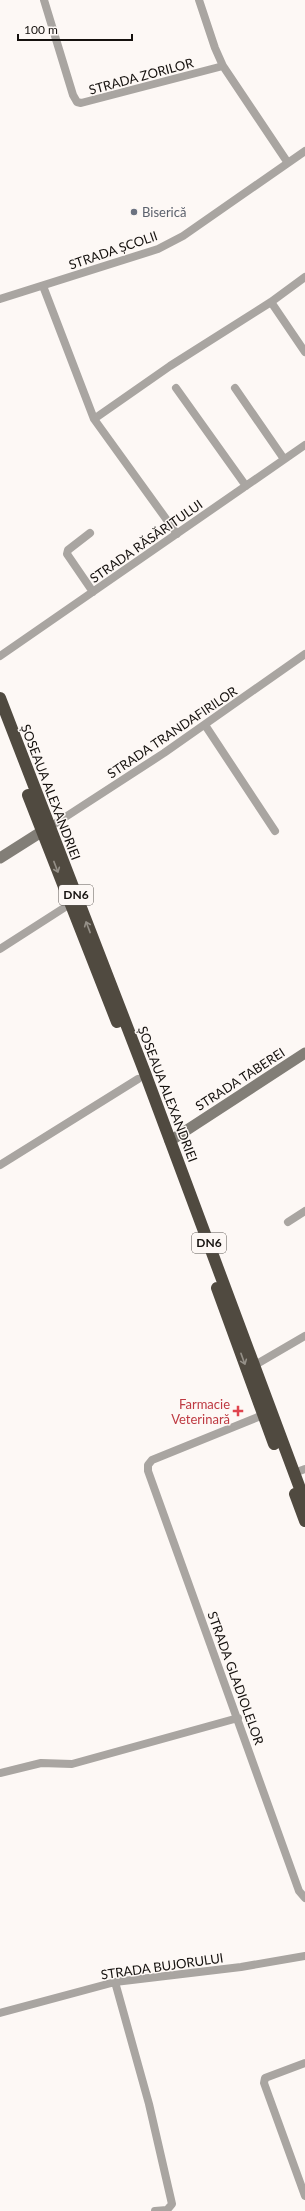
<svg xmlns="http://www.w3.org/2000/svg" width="305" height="2211" viewBox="0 0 305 2211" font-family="Lato,sans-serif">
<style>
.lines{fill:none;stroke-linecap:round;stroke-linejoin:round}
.street{stroke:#a9a5a1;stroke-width:8}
.secondary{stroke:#827e77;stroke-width:11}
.highway{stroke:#504a40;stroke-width:12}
.oneway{stroke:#959088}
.worship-dot{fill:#6b7280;stroke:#fdf8f5;stroke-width:1.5}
.health-dot{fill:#e0444e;stroke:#fdf8f5;stroke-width:1.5}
.labels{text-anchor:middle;stroke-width:3;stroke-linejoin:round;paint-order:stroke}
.shield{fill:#fdf8f5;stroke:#5b5653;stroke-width:1}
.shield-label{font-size:12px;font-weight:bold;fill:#15110e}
.street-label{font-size:13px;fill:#15110e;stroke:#fdf8f5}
.worship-label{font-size:13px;fill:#5b616d;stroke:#fdf8f5;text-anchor:start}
.health-label{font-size:13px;fill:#be3a42;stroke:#fdf8f5;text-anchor:end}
</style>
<rect width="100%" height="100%" fill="#fdf8f5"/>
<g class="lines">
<path class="street" d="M44 0 73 95 77 102 81 103 223 66
M199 0 215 48 223 66 288 163
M43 286 94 419 177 534
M0 299 158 249 183 236 305 151
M271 302 305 352
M176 388 246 486
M235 388 284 459
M94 419 170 366 271 302 305 277
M90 533 68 550 67 554 93 592
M0 656 305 445
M205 725 275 831
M50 827 164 753 305 654
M0 949 70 904
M0 1165 138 1079
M288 1222 305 1211
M255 1365 305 1336
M263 1415 152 1460 148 1465V1471L299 1891 305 1898
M294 1473 305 1469
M0 1773 41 1763 72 1764 238 1718
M115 1982 149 2104 172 2204 167 2210 155 2211
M0 2013 115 1982 241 1967 305 1956
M305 2063 265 2078 264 2083 305 2196"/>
<path class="secondary" d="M0 858 49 827
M170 1141 305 1053"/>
<path class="highway" d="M0 698 145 1073 305 1502
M28 795 117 1022
M217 1288 274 1444
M295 1494 305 1521"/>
</g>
<defs><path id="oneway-shaft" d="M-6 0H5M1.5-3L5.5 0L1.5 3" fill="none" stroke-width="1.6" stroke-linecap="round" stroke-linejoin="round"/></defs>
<g class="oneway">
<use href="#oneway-shaft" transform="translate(56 867) rotate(69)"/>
<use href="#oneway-shaft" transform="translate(88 927) rotate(-111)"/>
<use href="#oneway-shaft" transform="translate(243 1359) rotate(70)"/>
</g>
<circle class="worship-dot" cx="134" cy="212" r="4"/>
<path class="health-dot" d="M236 1405h4v4h4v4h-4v4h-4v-4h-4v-4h4z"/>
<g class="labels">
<g class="shield">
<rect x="59" y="885" width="34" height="20" rx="3"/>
<rect x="192" y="1233" width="34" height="20" rx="3"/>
</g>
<g class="shield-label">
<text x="76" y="899">DN6</text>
<text x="209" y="1247">DN6</text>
</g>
<g class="street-label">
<text transform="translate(141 76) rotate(-15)" y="5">STRADA ZORILOR</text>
<text transform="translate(113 250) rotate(-19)" y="5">STRADA ȘCOLII</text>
<text transform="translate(146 541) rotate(-35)" y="5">STRADA RĂSĂRITULUI</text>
<text transform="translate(172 732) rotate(-34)" y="5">STRADA TRANDAFIRILOR</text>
<text transform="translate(51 792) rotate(69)" y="5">ȘOSEAUA ALEXANDRIEI</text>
<text transform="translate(240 1079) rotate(-33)" y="5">STRADA TABEREI</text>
<text transform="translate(168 1094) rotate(69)" y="5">ȘOSEAUA ALEXANDRIEI</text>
<text transform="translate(236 1678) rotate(70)" y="5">STRADA GLADIOLELOR</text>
<text transform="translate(162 1966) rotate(-8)" y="5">STRADA BUJORULUI</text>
</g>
<g class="worship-label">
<text x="142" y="217">Biserică</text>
</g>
<g class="health-label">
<text x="230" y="1409">Farmacie<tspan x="230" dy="15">Veterinară</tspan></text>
</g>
</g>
<path d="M18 34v6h114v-6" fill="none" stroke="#15110e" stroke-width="2"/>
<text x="24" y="34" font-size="12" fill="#15110e" stroke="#fdf8f5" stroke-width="3" paint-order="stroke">100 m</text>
</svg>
